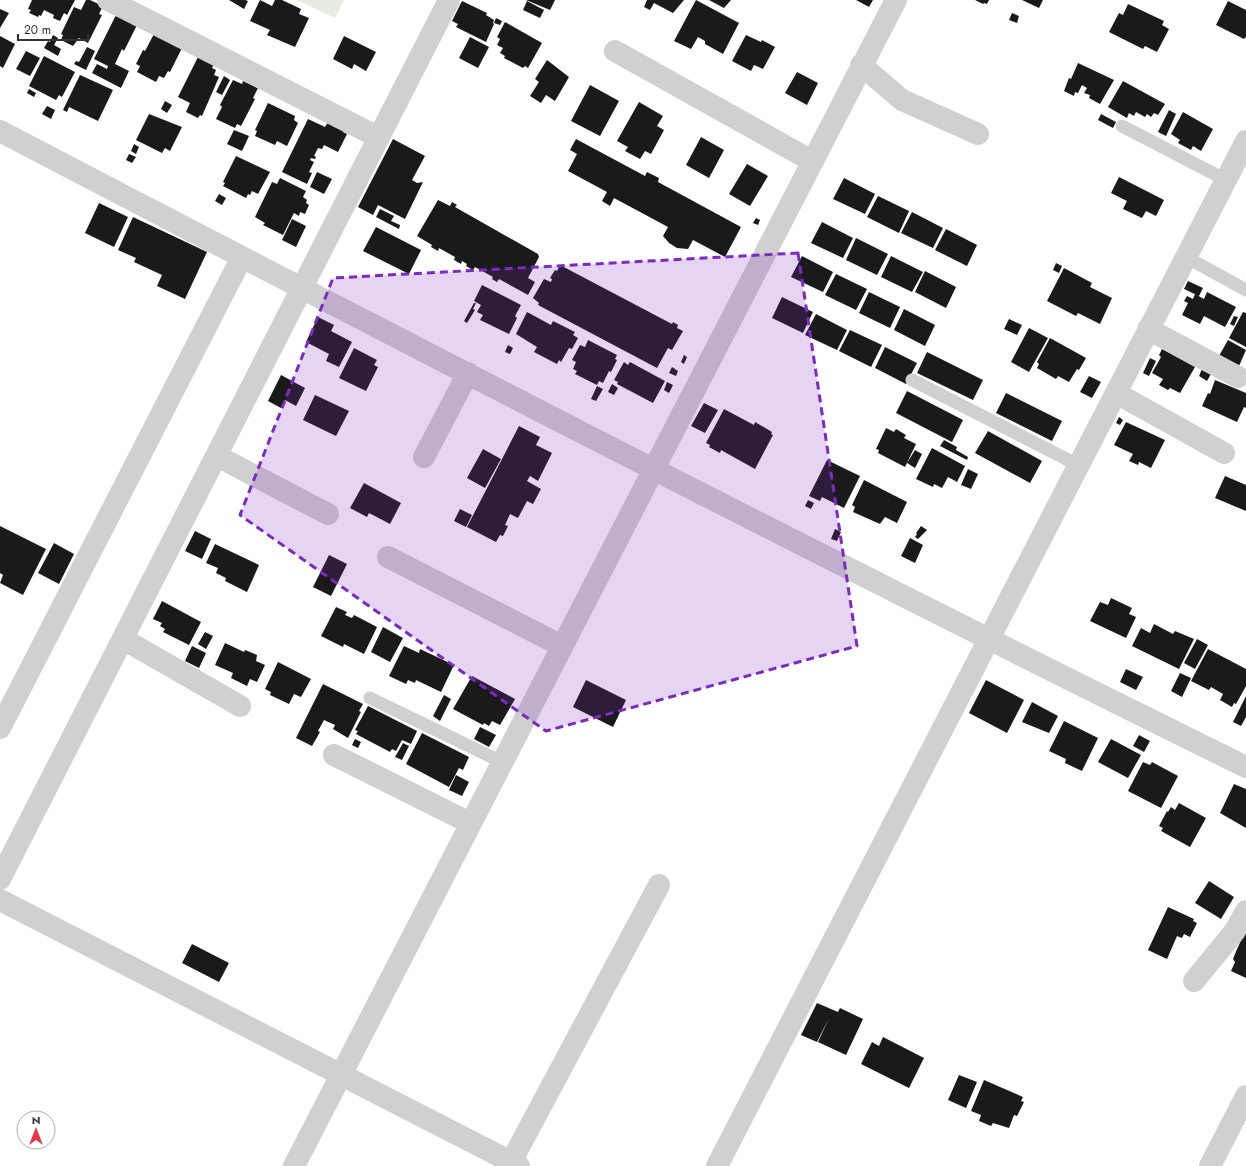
<svg xmlns="http://www.w3.org/2000/svg" width="1246" height="1166" viewBox="0 0 1246 1166" font-family="Jost,sans-serif">
<style>
.park{fill:#e6ecdf}
.building{fill:#1a1a1a}
.lines{fill:none;stroke-linecap:round;stroke-linejoin:round}
.service{stroke:#d0d0d0;stroke-width:13}
.minor{stroke:#d0d0d0;stroke-width:22}
.tertiary{stroke:#d0d0d0;stroke-width:22}
.marked{fill:#7b2cbf;fill-opacity:0.2;stroke:#7b2cbf;stroke-width:3;stroke-dasharray:8 5;stroke-linejoin:round}
</style>
<rect width="100%" height="100%" fill="#fff"/>
<path class="park" d="M297 0H344L335 18Z"/>
<path class="building" d="M32 0H75L67 15 64 13 60 21 53 18 54 15 44 10 41 16 39 15 38 17 29 13 31 10 28 9Z
M86 0H90L103 6 99 14 102 15 88 43 79 38 73 46 61 40 63 35 61 34 74 7 81 10Z
M229 0H245L248 1 244 9Z
M260 0 272 6 275 0H282L301 9 299 14 309 18 295 47 267 35 270 30 250 21Z
M526 0H555L550 10Z
M647 0H684L673 13 654 3 650 10 644 7Z
M696 0 739 23 723 54 705 44V41L698 37 691 49 674 41Z
M709 0H731L724 8Z
M856 0H873L869 7Z
M975 0H989L987 4 984 3 983 4Z
M1022 0H1043L1039 8Z
M462 1 487 13 486 15 494 20 493 23 494 24 486 42 456 27 458 24 452 21Z
M527 1 544 10 540 18 523 10Z
M1228 1 1246 10V37L1244 39 1216 25Z
M1128 4 1164 21 1162 25 1169 29 1157 52 1145 46 1143 49 1109 32 1119 13 1123 15Z
M0 9 9 13 0 28Z
M1012 13 1019 16 1017 23 1009 20Z
M116 15 137 25 124 51 122 49 115 64 129 71 121 88 92 73 97 64 107 69 108 66 94 59Z
M496 18 502 21 500 25 494 23Z
M505 22 542 43 528 68 525 66 523 68 504 58 505 56 500 53 503 48 497 45 500 39 497 37Z
M154 34 182 48 170 72 168 71 164 78 159 76 156 82 137 72 140 66 136 64 143 50 145 51Z
M53 35 58 38 54 45 61 49 58 56 44 48 48 41 50 42Z
M746 35 761 42 762 40 775 47 763 69 754 65 751 71 732 61Z
M0 36 15 44 3 68 0 66Z
M344 36 376 52 366 71 354 64 352 69 333 59Z
M470 37 489 47 478 68 459 58Z
M87 47 95 51 86 70 74 64 76 61 79 62Z
M26 51 40 58 30 76 16 69Z
M44 56 75 72 62 97 59 95 56 100 29 86Z
M198 57 214 64 212 68 216 70 214 75 219 77 202 116 200 115 198 118 186 112 190 103 178 97Z
M547 60 569 77 555 101 546 95 541 103 530 96 539 82 535 79Z
M1078 63 1114 80 1100 104 1089 98 1090 95 1084 93 1087 88 1082 85 1078 93 1075 92 1074 96 1064 91 1069 78 1071 79Z
M797 72 818 83 807 105 785 93Z
M80 75 113 90 98 121 69 107 67 112 63 110Z
M224 76 230 80 222 95 216 92Z
M233 80 242 84 243 81 258 88 253 98 255 99 241 126 237 124 235 128 216 119 222 107 220 105Z
M1123 81 1165 104 1158 115 1154 113 1151 117 1147 114 1145 117 1136 112 1134 116 1129 113 1127 118 1108 107Z
M590 85 619 101 600 136 571 121Z
M29 89 36 93 34 97 27 93Z
M165 101 172 105 167 113 161 109Z
M639 102 663 116 657 126 664 130 651 154 645 151 640 159 625 151 628 147 617 141Z
M268 103 295 116 294 120 298 123 287 146 277 141 275 145 255 136 257 131 255 130Z
M47 106 55 110 51 119 42 114Z
M1169 110 1176 114 1166 136 1158 132Z
M1183 112 1213 129 1201 151 1193 146 1191 150 1178 143 1180 140 1171 134Z
M149 114 182 127 170 151 165 148 162 153 136 140Z
M1101 114 1116 122 1113 128 1098 120Z
M308 119 325 127 328 122 344 129 343 132 347 134 338 152 324 145 322 149 318 148 314 156 316 157 315 159 311 158 310 160 314 162 309 172 312 173 307 184 282 172Z
M234 130 249 136 242 151 227 144Z
M701 137 724 150 709 178 686 165Z
M393 139 425 156 412 180 417 183 423 182 405 219 378 205 373 215 358 207Z
M576 139 645 176 647 172 659 178 658 182 741 227 725 257 693 240 688 249 677 248 669 243 663 236 668 227 614 198 610 206 602 201 607 192 568 171 577 154 570 150Z
M134 144 139 147 136 154 131 151Z
M129 154 136 157 132 163 126 160Z
M236 156 270 172 258 194 252 191 250 195 248 194 246 198 223 186 225 183 223 182Z
M747 164 768 176 750 206 729 194Z
M317 172 332 179 324 194 310 187Z
M1119 177 1164 200 1156 216 1146 211 1142 218 1123 209 1127 201 1111 193Z
M280 178 306 191 303 197 307 200 306 203 309 205 305 214 300 212 299 216 294 213 283 235 263 225 265 223 255 217 272 182 277 184Z
M844 178 875 194 865 214 833 199Z
M219 194 226 198 222 205 215 201Z
M878 196 909 211 899 233 867 217Z
M438 200 450 206 452 202 457 205 455 207 538 254 539 257 528 278 535 282 528 295 499 279 497 282 492 279 493 277 475 267 473 270 466 266 467 264 462 261 461 264 454 260 455 257 439 248 438 251 431 247 432 245 417 236Z
M99 203 128 217 114 247 85 233Z
M380 209 394 216 391 221 400 225 399 229 376 217Z
M912 212 943 228 933 248 901 233Z
M133 217 207 252 185 299 157 286 162 275 134 262 136 258 118 250Z
M756 218 760 220 758 225 753 223Z
M292 219 306 226 296 247 282 240Z
M822 222 853 238 843 258 811 243Z
M376 227 421 250 409 274 363 251Z
M946 229 977 245 967 266 935 250Z
M856 238 888 254 877 275 846 260Z
M802 256 833 272 823 292 791 277Z
M891 256 923 272 912 292 881 277Z
M1056 263 1062 266 1059 273 1053 270Z
M560 265 672 324 673 322 678 325 677 328 683 331 672 350 668 348 657 368 538 305 539 303 533 298 544 279 551 282 552 279 550 278 555 270 557 271Z
M1064 268 1092 283 1090 287 1112 298 1100 324 1078 313 1076 316 1047 301Z
M925 271 956 287 946 308 915 292Z
M836 274 867 289 856 310 825 295Z
M1188 281 1203 288 1199 296 1184 289Z
M482 285 521 305 515 316 517 318 509 334 480 320 483 315 477 312 481 305 474 301Z
M869 292 900 307 890 328 859 313Z
M1207 292 1236 307 1225 327 1204 316 1200 324 1182 315 1188 303 1184 301 1187 296 1193 299 1195 294 1204 299Z
M782 297 813 312 803 333 772 318Z
M474 303H476L473 309 475 310 467 323 464 321Z
M904 309 935 325 925 346 894 330Z
M527 312 551 325 553 321 575 332 573 335 578 338 572 349 569 348 561 362 559 360 557 364 534 352 537 347 516 334Z
M1243 312 1246 313V347L1229 338Z
M816 314 847 330 837 350 805 335Z
M1234 316 1238 317 1234 326 1230 324Z
M318 317 334 325 331 331 352 342 339 367 326 361 329 354 306 342Z
M1009 319 1022 325 1017 335 1004 329Z
M1029 328 1048 338 1029 372 1011 362Z
M850 330 882 345 871 367 839 351Z
M1050 338 1086 358 1079 370 1077 369 1069 382 1058 376 1056 379 1037 368 1039 364 1037 362Z
M588 340 617 355 615 359 617 360 611 372 609 371 603 383 599 381 597 385 575 374 577 371 573 369 576 362 572 360 580 345 585 347Z
M1228 340 1246 350 1239 366 1219 356Z
M508 345 513 348 510 354 505 352Z
M885 347 917 363 906 384 875 368Z
M354 348 377 360 374 365 378 367 366 391 339 378Z
M1162 349 1195 367 1180 393 1170 388 1168 390 1159 385 1163 379 1152 373 1161 357 1159 355Z
M927 352 983 380 973 400 917 373Z
M684 355 687 357 684 364 681 362Z
M1150 358 1156 361 1149 376 1143 373Z
M624 362 628 365 630 362 665 381 653 403 617 384 618 382 614 380Z
M672 367 678 371 676 376 669 373Z
M1202 369 1211 374 1207 381 1199 376Z
M281 375 305 388 296 406 285 400 281 408 268 401Z
M1089 376 1101 382 1092 398 1080 392Z
M1215 380 1246 393V408L1244 407 1237 422 1202 406 1208 393 1210 394Z
M667 382 673 385 669 393 664 390Z
M612 384 618 388 614 395 608 392Z
M597 386 603 389 596 401 591 399Z
M907 391 963 420 952 442 896 413Z
M1006 393 1062 421 1052 441 996 413Z
M315 395 349 411 336 436 303 420Z
M704 403 718 410 705 433 691 426Z
M724 409 754 425 755 422 772 432 771 434 773 435 755 469 721 450 720 453 709 447 710 445 706 443Z
M1119 417 1123 420 1120 425 1116 423Z
M1126 422 1165 440 1151 468 1139 462 1138 465 1129 461 1133 454 1114 445Z
M519 426 540 437 536 445 552 453 538 481 530 476 527 481 541 489 533 504 527 501 518 518 510 514 505 525 508 526 503 536 500 535 496 542 467 527Z
M886 428 894 432 896 429 906 435 904 438 916 444 905 467 878 453 879 450 876 449Z
M988 431 1042 461 1030 483 975 453Z
M944 440 957 447 956 450 968 457 967 460 940 446Z
M932 448 965 466 957 482 948 477 942 488 934 484 933 487 916 479Z
M483 449 501 459 485 488 467 478Z
M915 450 922 454 915 468 907 463Z
M827 460 860 476 844 508 822 497 820 501 809 496Z
M968 469 978 474 971 489 961 485Z
M1225 476 1246 485V511L1215 498Z
M864 480 907 502 897 523 885 517 880 524 853 512 855 507 852 505Z
M364 483 401 503 390 524 369 513 367 517 350 508Z
M808 500 814 503 811 509 805 506Z
M460 509 472 515 466 527 454 521Z
M0 526 46 549 23 595 0 583 3 575 0 573Z
M921 526 927 530 918 539 915 537 917 534 916 533Z
M835 529 841 532 837 541 831 539Z
M195 531 211 539 202 559 185 551Z
M910 538 923 545 915 563 901 556Z
M54 543 74 554 59 584 38 573Z
M215 544 259 565 247 592 225 581 226 578 216 573 218 568 206 563Z
M329 555 347 564 331 596 313 587Z
M1111 598 1132 608 1129 614 1136 617 1126 638 1090 621 1100 602 1108 605Z
M162 601 201 622 189 645 163 632 165 629 160 626 162 623 153 619Z
M336 607 347 612 345 615 352 618 354 615 377 627 364 654 344 644 343 647 321 636Z
M1154 624 1173 634 1175 631 1194 639 1179 669 1132 646 1141 628 1150 633Z
M383 627 403 638 390 662 371 652Z
M205 632 213 636 206 649 198 644Z
M1197 639 1208 645 1195 669 1184 663Z
M225 643 244 652 245 650 257 655 256 661 265 665 257 682 250 679 247 686 231 678 233 673 215 665Z
M192 646 206 653 199 668 185 661Z
M404 646 419 653 420 649 454 665 441 692 416 680 415 683 408 680 406 684 389 676Z
M1208 649 1246 669V686L1236 704 1234 703 1232 707 1220 700 1223 694 1211 687 1209 690 1191 681Z
M278 662 311 679 301 697 294 694 289 704 270 695 271 692 265 689Z
M1126 669 1143 677 1136 690 1120 682Z
M1180 673 1191 678 1182 697 1171 691Z
M472 676 515 699 500 725 492 721 489 726 484 723 483 725 453 709Z
M586 680 626 700 613 727 573 707Z
M986 680 1024 700 1007 733 969 713Z
M323 684 363 704 359 711 361 712 348 738 333 729 335 725 324 720 318 731 320 732 312 746 296 738Z
M444 695 451 699 440 721 433 716Z
M1246 696V717L1241 726 1233 722Z
M1032 702 1058 716 1049 733 1022 722Z
M368 706 417 731 411 744 402 740 396 751 392 749 390 752 356 734 358 731 355 730Z
M1064 721 1098 738 1082 771 1065 763 1066 759 1049 751Z
M480 727 496 735 489 747 474 739Z
M422 733 469 757 463 770 459 768 449 787 406 764Z
M1139 735 1150 741 1144 752 1133 746Z
M355 739 361 742 358 748 352 745Z
M1111 739 1141 755 1128 778 1098 762Z
M403 743 409 746 402 760 395 757Z
M1143 762 1150 765 1152 762 1178 776 1161 808 1128 791Z
M456 775 469 782 462 796 449 790Z
M1234 784 1246 789V828L1220 813Z
M1179 803 1206 818 1190 847 1161 831 1163 828 1159 826 1167 811 1168 812 1171 807 1175 810Z
M1209 881 1234 897 1221 919 1195 903Z
M1168 907 1194 919 1193 921 1197 923 1190 937 1184 934 1182 938 1177 936 1167 959 1148 950Z
M1245 932 1246 933V978L1231 971 1235 962 1233 959 1237 949Z
M192 944 229 963 219 982 182 963Z
M817 1003 838 1012 840 1008 863 1019 846 1055 818 1042 829 1018 817 1042 801 1035Z
M883 1037 924 1058 909 1088 861 1064 872 1042 879 1046Z
M959 1075 977 1082 966 1108 948 1100Z
M984 1080 1023 1097 1021 1101 1024 1102 1017 1116 1014 1115 1009 1128 993 1123 991 1126 979 1121 981 1115 971 1111Z"/>
<g class="lines">
<path class="service" d="M1122 126 1226 180
M1186 257 1246 290
M912 380 1078 465
M370 698 502 762"/>
<path class="minor" d="M108 0 378 137
M615 51 812 161
M861 65 902 100 978 134
M0 131C413 347 828 561 1246 767
M1148 329 1238 377
M1116 393 1224 453
M217 456 328 514
M424 457 468 373
M388 557 562 646
M123 639 240 706
M0 728 242 257
M334 755 470 823
M0 879 449 0
M1194 981 1235 931 1246 911
M511 1162 659 885
M717 1166 1246 141
M1210 1166 1246 1096"/>
<path class="tertiary" d="M0 900 519 1166
M294 1166 896 0"/>
</g>
<path class="marked" d="M798 253 857 646 546 731 240 515 333 278Z"/>
<g transform="translate(36 1130)"><circle r="19" fill="#ffffff" stroke="#adadad"/>
<path d="M0-3L7 15L0 10L-7 15Z" fill="#e63946"/>
<text y="-6" font-size="11" font-weight="bold" text-anchor="middle" fill="#333333">N</text>
</g>
<path d="M18 34v6h70v-6" fill="none" stroke="#333333" stroke-width="2"/>
<text x="24" y="34" font-size="12" fill="#333333" stroke="#ffffff" stroke-width="3" paint-order="stroke">20 m</text>
</svg>
